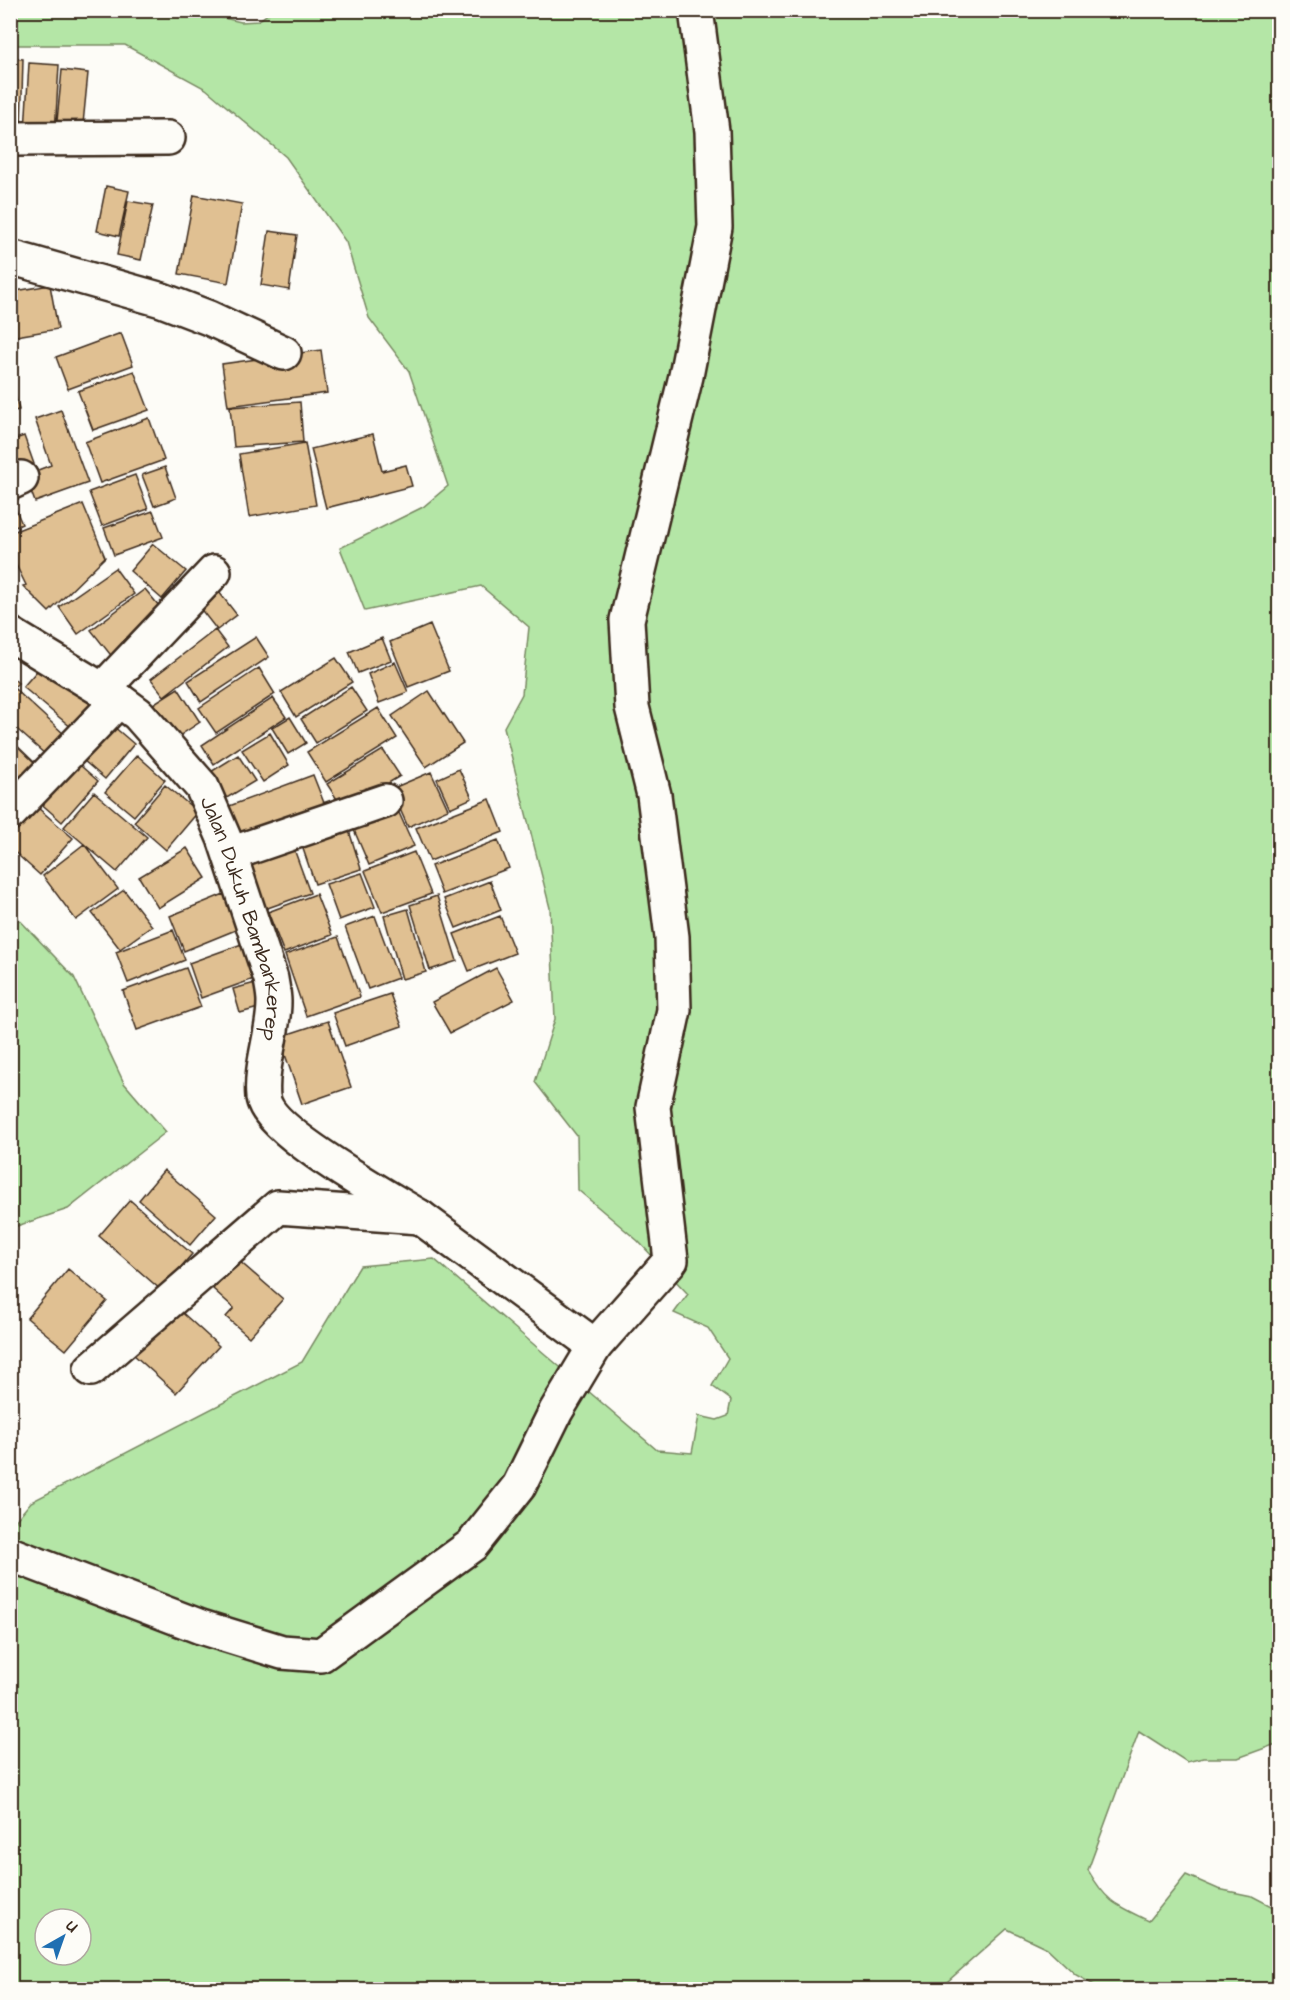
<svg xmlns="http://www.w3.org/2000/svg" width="1290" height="2000" viewBox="0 0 1290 2000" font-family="'Architects Daughter',sans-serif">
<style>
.green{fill:#b4e6a6;stroke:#788862;stroke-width:1.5;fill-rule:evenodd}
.building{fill:#e0c092;stroke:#3b2a1e;stroke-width:1.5}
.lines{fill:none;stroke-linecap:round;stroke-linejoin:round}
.minor-casing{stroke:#3b2a1e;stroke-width:38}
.minor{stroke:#fdfcf7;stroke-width:33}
.labels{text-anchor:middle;stroke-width:4.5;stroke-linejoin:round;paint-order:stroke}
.street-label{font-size:21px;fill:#3b2a1e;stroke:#fdfcf7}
</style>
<rect width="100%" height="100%" fill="#fdfcf7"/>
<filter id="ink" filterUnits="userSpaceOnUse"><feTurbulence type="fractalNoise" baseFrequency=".0167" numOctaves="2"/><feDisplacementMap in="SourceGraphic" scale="12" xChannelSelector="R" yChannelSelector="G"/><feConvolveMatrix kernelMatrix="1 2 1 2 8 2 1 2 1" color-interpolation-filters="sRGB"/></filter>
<g filter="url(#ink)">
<path class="green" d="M190 10 241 22 258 21 273 10 1279 11V1743L1238 1758H1203L1187 1762 1139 1731 1088 1870C1107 1903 1116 1905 1149 1921L1186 1875 1218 1889 1252 1896 1279 1910V1989H1101L1076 1975 1047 1948 1007 1929 939 1989H11L10 1527 31 1502 302 1362 360 1266 434 1259 657 1450 692 1453 699 1416 717 1420 728 1416 731 1400 712 1386 728 1358 708 1328 674 1313 688 1294 638 1241 578 1190 577 1136 535 1082 555 1019 550 908 504 727 522 694 529 627 481 586 365 611 340 548 423 507 448 486 409 371 369 318 346 242 286 157 206 89 125 45H11L10 11ZM45 1919H81V1955H45Z
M11 911 74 977 124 1083 166 1132 68 1209 11 1228Z"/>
<path class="building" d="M10 58 23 59 21 132H10Z
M29 63 59 65 55 133 25 131Z
M62 70 88 73 83 124 57 121Z
M10 142H14L17 213 10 214Z
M106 186 129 191 119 236 97 231Z
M194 195 242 204 228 283 179 274Z
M128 201 153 205 141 260 117 255Z
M269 231 297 235 289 290 261 285Z
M50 285 58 329 10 337V292Z
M121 333 133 365 68 389 56 357Z
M321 350 327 393 228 406 222 364Z
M134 371 149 410 93 430 78 391Z
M10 375 19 410 10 412Z
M300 402 303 442 234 447 230 407Z
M61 410 88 483 35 502 25 475 51 465 35 419Z
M149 418 164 460 100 483 85 442Z
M373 434 382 471 406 465 412 486 326 508 311 449Z
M24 436 34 464 10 473V441Z
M305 443 316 505 249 517 239 454Z
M165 467 176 498 154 506 142 475Z
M135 475 148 509 102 526 89 492Z
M10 496 22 524 10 529Z
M83 504 105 557 49 612 23 586 26 585 10 553V533Z
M153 511 163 537 114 555 104 528Z
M153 544 186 571 162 599 130 571Z
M115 568 134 594 78 634 59 607Z
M212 583 237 615 217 630 192 598Z
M145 589 169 618 117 663 91 630Z
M430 625 449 671 408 687 390 642Z
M215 630 228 647 164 696 151 679Z
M256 637 269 657 201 702 188 681Z
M382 638 391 660 358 673 349 652Z
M48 658 97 699 72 728 23 687Z
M336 658 352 682 296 717 281 692Z
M395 662 408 692 379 703 368 674Z
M259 668 275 694 216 733 199 708Z
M10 675 18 683 10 691Z
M351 687 367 711 316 743 301 719Z
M178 688 200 722 176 738 153 704Z
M15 689 65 735 46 755 10 723V695Z
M429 691 463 743 426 767 392 716Z
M273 698 286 717 214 764 202 745Z
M378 708 397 738 326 782 307 752Z
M290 717 306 743 288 754 272 728Z
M113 726 134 744 105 779 83 760Z
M270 733 289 765 263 782 242 750Z
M10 739 36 764 10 790Z
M383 750 400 776 344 810 327 784Z
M137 755 165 780 134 816 105 792Z
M238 755 255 781 225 799 209 773Z
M73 759 98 781 62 822 37 800Z
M459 769 472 798 450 808 437 779Z
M431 772 448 809 408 827 391 789Z
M313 775 328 813 239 847 224 808Z
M165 785 198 812 166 850 134 822Z
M94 792 147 837 117 872 64 827Z
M490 799 503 832 430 861 416 828Z
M31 802 73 838 40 875 10 848V825Z
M395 804 414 846 369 865 351 823Z
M346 821 361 869 315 884 299 837Z
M290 838 310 893 262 910 243 854Z
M498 840 509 868 442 894 431 866Z
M84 844 118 889 76 920 43 876Z
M187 848 206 878 158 908 139 877Z
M414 852 431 894 382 912 365 871Z
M362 873 375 907 339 920 326 884Z
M490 881 501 910 456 928 444 899Z
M124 890 152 926 120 949 92 913Z
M224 894 238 929 184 951 170 916Z
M316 894 332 935 284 953 268 912Z
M437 896 457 961 430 970 410 905Z
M408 909 426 972 402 979 384 916Z
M375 916 398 978 368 989 345 927Z
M500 916 515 953 469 971 454 934Z
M173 930 185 960 128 983 116 952Z
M338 937 360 997 306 1016 285 955Z
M250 941 262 976 201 998 189 963Z
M186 968 201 1007 137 1030 123 991Z
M496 968 514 1000 450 1033 432 1002Z
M259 982 266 1006 240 1013 233 989Z
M390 994 402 1026 345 1046 333 1013Z
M328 1021 351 1087 302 1104 279 1037Z
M164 1170 216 1215 190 1245 139 1200Z
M130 1200 192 1254 161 1290 99 1236Z
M238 1260 283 1299 249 1337 226 1317 234 1308 213 1289Z
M68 1269 107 1301 66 1350 27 1318Z
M176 1307 219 1346 176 1393 133 1354Z"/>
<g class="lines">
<defs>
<g id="minor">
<path d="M10 139 168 138"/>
<path d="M10 257 162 300 209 318 284 353"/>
<path d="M10 483 21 478"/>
<path id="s1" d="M10 634 119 700 138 714 202 787 224 838 271 979C272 986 274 994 274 1002 274 1033 260 1065 263 1097 267 1131 389 1198 420 1217"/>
<path d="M102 690 214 572"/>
<path d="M10 813 119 700"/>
<path d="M230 854 385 801"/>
<path d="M91 1369 278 1207 420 1217 595 1346"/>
<path d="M10 1554 201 1627 282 1652 321 1655 472 1545 519 1486 556 1411 595 1346 671 1260 653 1107 674 1010 672 937 654 795 632 707 627 620 686 376 715 227 712 131 696 10"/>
</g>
</defs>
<use href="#minor" class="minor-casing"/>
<use href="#minor" class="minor"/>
</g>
</g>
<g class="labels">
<g class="street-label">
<text dy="7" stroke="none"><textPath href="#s1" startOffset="387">Jalan Dukuh Bambankerep</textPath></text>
</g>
</g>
<rect width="1290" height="2000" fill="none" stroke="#fdfcf7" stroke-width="36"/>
<rect x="18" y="18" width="1254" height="1964" fill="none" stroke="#3b2a1e" stroke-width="2" filter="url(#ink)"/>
<g transform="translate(63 1937) rotate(40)"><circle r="28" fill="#fdfcf7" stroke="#afa8a0" stroke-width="1.5"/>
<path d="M0-4.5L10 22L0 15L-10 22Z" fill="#1f6fb2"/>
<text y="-9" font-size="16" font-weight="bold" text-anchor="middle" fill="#3b2a1e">U</text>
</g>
</svg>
